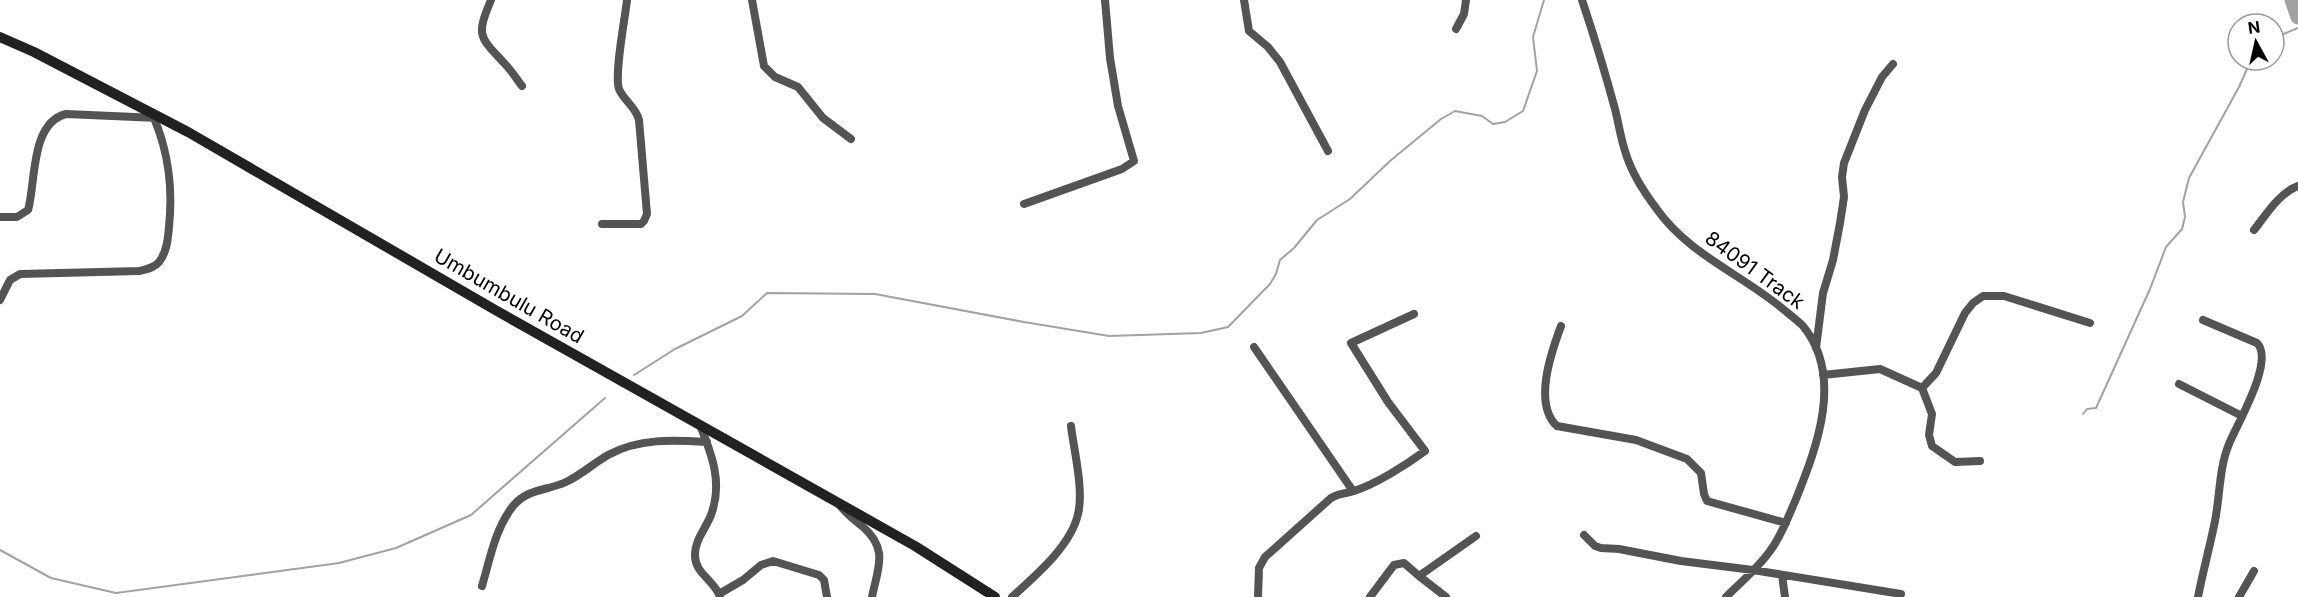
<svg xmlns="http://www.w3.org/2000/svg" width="2298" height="597" viewBox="0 0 2298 597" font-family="Inter,sans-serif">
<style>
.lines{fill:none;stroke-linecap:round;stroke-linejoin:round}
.stream{stroke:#a2a2a2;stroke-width:2}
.river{stroke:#a2a2a2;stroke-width:15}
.street{stroke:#545454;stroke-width:8}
.secondary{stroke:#212121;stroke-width:10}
.labels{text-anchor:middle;stroke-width:5;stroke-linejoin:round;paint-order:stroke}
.street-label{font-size:20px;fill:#000;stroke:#fff}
</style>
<rect width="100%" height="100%" fill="#fff"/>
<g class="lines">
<path class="stream" d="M2274 38 2298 28
M634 375 675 349 742 316 767 293 875 294 1024 322 1109 336 1201 333 1228 327 1270 284 1276 274 1280 260 1294 248 1317 220 1350 199 1390 161 1441 119 1455 111 1482 116 1493 124 1505 122 1523 111 1537 71 1533 37 1544 0
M2083 414 2087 409 2096 408 2150 289 2166 247 2182 229 2185 217 2183 202 2189 178 2239 87 2251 60
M0 550 51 578 116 593 339 563 396 548 471 515 605 398"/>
<path class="river" d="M2292 0 2298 17"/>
<path class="street" d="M491 0C476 36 479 36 504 63 511 70 516 78 522 86
M752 0 764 66 775 77 798 87 823 118 851 139
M1244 0 1249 31 1268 47 1280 62 1328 151
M1582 0C1594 36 1605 72 1615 109 1619 125 1621 141 1627 157 1633 175 1644 192 1656 208 1688 254 1741 274 1783 309 1789 314 1797 320 1803 326 1844 376 1817 447 1796 499 1788 517 1782 535 1770 551 1758 568 1741 582 1726 597
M1456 29 1464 14 1466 0
M1024 204 1122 169 1134 161 1118 106 1110 58 1105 0
M0 217H17L28 210C36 183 30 123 66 114L158 118
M602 224H641L644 221 647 214 639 120C636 107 624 101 619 89 614 74 625 19 627 0
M2254 230C2266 215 2279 193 2298 186
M0 300 10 280 20 274 139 271C147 269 154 268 159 262 167 252 168 238 169 227 173 188 169 154 154 118
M1561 326C1551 353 1533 404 1557 426L1636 440 1687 459 1701 473 1704 494 1707 501 1786 523
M1254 347 1353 491
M1816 348 1823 293 1833 260 1840 223 1844 197 1842 177 1844 163 1865 110 1882 77 1893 64
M1823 375 1880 369 1922 388 1936 373 1965 313 1973 303 1983 296H2004L2090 323
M2179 384 2242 416
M1922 388 1932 414 1929 435 1932 446 1955 462 1980 461
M700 425C712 455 723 483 711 515 706 528 695 540 695 554 694 574 715 580 720 597
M841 507C847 514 854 520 862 526 889 549 878 567 872 597
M1584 535 1595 546 1601 548 1619 549 1681 561 1753 570 1901 594
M1782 575 1785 597
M1419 576 1446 597
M482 586C490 559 495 529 513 506 528 488 547 491 566 482 581 475 594 463 608 455 639 438 673 440 707 442
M719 594 743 580 761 565 773 561 819 575 824 580 827 597
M1012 597C1035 576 1071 546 1078 514 1084 490 1074 451 1071 426
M1258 597 1259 568 1265 557 1331 498C1339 493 1345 494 1354 491 1376 484 1406 465 1425 451L1388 402 1351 343 1414 314
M1370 597 1394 565 1404 563 1419 576 1476 536
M2198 597C2203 571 2210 546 2215 521 2220 496 2219 468 2229 444 2237 424 2275 361 2257 343L2203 320
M2239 597 2254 571"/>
<path class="secondary" d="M0 37 34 52 188 132 497 311 915 546 995 597"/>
</g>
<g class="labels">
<g class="street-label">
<text transform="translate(1755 270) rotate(36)" y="7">84091 Track</text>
<text transform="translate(509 296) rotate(30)" y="7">Umbumbulu Road</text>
</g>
</g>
<g transform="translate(2256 42) rotate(352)"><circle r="28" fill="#ffffff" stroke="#999999" stroke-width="1.5"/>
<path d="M0-4.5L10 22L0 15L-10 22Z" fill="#000000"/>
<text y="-9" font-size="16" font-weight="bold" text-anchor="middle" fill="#000000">N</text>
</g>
</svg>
